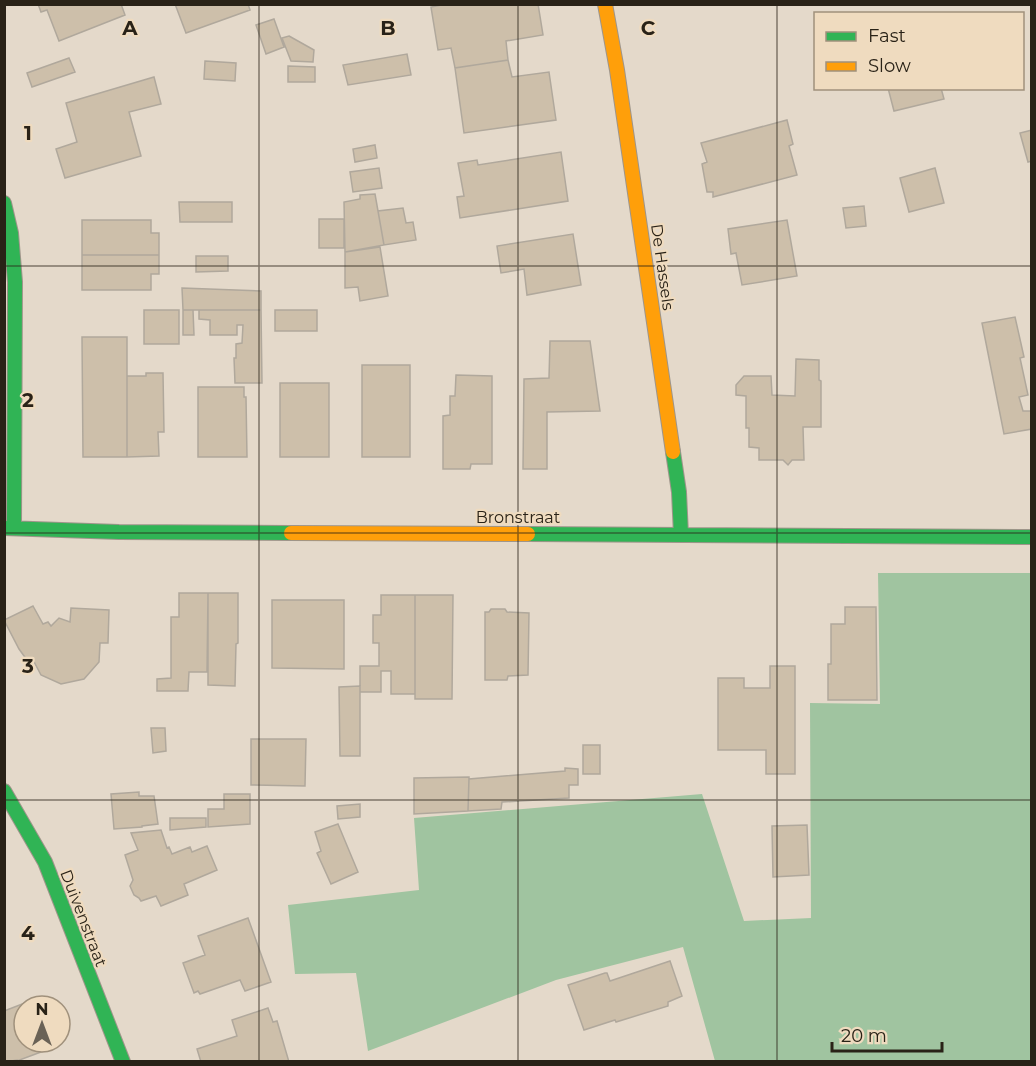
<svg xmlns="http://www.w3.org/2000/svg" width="1036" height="1066" viewBox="0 0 1036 1066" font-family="Montserrat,sans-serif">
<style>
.forest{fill:#a0c4a0}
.building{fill:#cdbfaa;stroke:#b0a89c;stroke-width:1.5}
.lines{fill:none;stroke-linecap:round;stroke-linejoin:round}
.fast-casing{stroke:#9e958a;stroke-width:16}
.slow-casing{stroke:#9e958a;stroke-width:16}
.fast{stroke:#30b455;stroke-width:14}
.slow{stroke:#ff9f0a;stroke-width:14}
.grid{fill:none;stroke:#292217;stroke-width:1.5;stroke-opacity:0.55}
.labels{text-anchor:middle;stroke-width:4.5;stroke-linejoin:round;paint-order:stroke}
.street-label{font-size:16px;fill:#292217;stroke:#efdbbf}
.grid-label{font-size:20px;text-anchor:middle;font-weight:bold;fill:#292217;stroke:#efdbbf;stroke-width:4.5;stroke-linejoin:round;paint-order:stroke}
</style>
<rect width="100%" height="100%" fill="#e4d9ca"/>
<path class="forest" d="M878 573H1031V1061H715L683 947 556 980 368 1051 356 973 295 974 288 905 419 890 414 818 702 794 744 921 811 918 810 703 880 704Z"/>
<path class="building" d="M38 4H121L125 15 59 41 47 10 41 12Z
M175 4H248L250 10 186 33Z
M447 4H538L543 35 506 41 508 60 455 68 451 48 438 50 431 7Z
M274 19 284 47 266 54 256 25Z
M289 36 314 50 313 62 291 61 282 38Z
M407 54 411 75 348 85 343 65Z
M69 58 75 72 32 87 27 73Z
M508 60 512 77 549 72 556 120 464 133 455 68Z
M205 61 236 63 235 81 204 79Z
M288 66 315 67V82H288Z
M154 77 161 104 129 112 141 156 65 178 56 149 77 142 66 103Z
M888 88H941L944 99 894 111Z
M787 120 793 144 789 146 797 175 713 197V192H707L702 164 707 162 701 143Z
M1032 130V161L1028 162 1020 133Z
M375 145 377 158 355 162 353 149Z
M561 152 568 201 460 218 457 197 464 196 458 163 477 160 478 165Z
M379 168 382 188 353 192 350 172Z
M935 168 944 203 909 212 900 178Z
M375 194 384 245 345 252 344 202 360 199V195Z
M179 202H232V222H180Z
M864 206 866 226 846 228 843 208Z
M403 208 406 223 413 222 416 240 384 245 378 211Z
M319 219H344V248H319Z
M82 220H151V233H159V255H82Z
M787 220 797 276 742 285 736 253 731 254 728 229Z
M573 234 581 285 527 295 524 269 501 273 497 246Z
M380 247 388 296 360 301 358 287 345 288V252Z
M82 255H159V274H151V290H82Z
M196 256H228V271L196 272Z
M182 288 261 291V310H183Z
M144 310H179V344H144Z
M183 310H193L194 335H183Z
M199 310H261L262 383H235L234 358H236V344L242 343 243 325H237V335H210V320L199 319Z
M275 310H317V331H275Z
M1015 317 1024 357 1020 358 1028 395 1019 397 1023 411H1032V429L1004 434 982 323Z
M82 337H127V457H83Z
M550 341H590L600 411 547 412V469H523L524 379 549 378Z
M796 359 819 360V380L821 381V427H803L804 460H792L788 465 783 460H759V448L749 447V428H746V396L736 395V385L744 376H771L772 395 795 396Z
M362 365H410V457H362Z
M146 373H163L164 432H158L159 456 127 457V376H146Z
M456 375 492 376V464H471L470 469H443V416L450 415V396H455Z
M280 383H329V457H280Z
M198 387H244V397H246L247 457H198Z
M179 593H208L207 672H189L188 691H157V679L171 678V617H179Z
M208 593H238V643L236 644 235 686 208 685Z
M381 595H415V694H391V671H381V692H360V666H379V643H373V615H381Z
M415 595H453L452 699H415Z
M272 600H344V669L272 668Z
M33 606 43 624 48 622 51 626 59 618 70 622 71 608 109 610 108 643H100L99 662 84 679 61 684 41 675 32 658 27 660 19 649 4 620Z
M845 607H876L877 700H828V664H831V624H845Z
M491 609H505L507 612 529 613 528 675 508 676 507 680H485V612H489Z
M770 666H795V774H766V750H718V678H744V688H770Z
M360 686V756H340L339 687Z
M151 728H165L166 751 153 753Z
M251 739H306L305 786 251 785Z
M583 745H600V774H583Z
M565 768 578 769V785H569V798L502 802 501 809 468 811 469 779 565 771Z
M469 777 468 811 414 814V778Z
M139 792V796H154L158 824 142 826V827L114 829 111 794Z
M224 794H250V824L208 827V809H224Z
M360 804V817L338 819 337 806Z
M170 818H206V827L170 830Z
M338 824 358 872 331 884 317 853 321 851 315 832Z
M807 825 809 875 773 877 772 826Z
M161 830 167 848 169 847 172 854 190 847 192 852 207 846 217 870 184 884 188 895 161 906 156 896 141 901 139 898 134 895 130 886 133 880 125 855 138 850 131 833Z
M248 918 271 982 245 991 240 980 200 994 198 991 194 993 183 963 205 955 198 936Z
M670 961 682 996 668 1002V1006L616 1022 615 1020 584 1030 568 985 605 973H607L610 981Z
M30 1001 32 1006H24V1042H46L49 1049 17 1061V1060L4 1062V1011Z
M268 1008 273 1022 277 1021 289 1062H201L197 1049 237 1036 232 1020Z"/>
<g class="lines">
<defs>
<path id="fast" d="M4 203 11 233 15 282 14 528
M673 452 679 492 681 535
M4 528 119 532 291 533
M528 534 1032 537
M4 791 45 862 123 1062"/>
<path id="slow" d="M605 4 617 70 673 452
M291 533 528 534"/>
</defs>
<use href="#fast" class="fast-casing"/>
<use href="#slow" class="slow-casing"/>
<use href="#fast" class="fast"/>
<use href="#slow" class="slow"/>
</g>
<path class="grid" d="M259 4V1062M518 4V1062M777 4V1062M4 266H1032M4 533H1032M4 800H1032"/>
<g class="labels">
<g class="street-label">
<text transform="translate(663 267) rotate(82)" y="6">De Hassels</text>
<text x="518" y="523">Bronstraat</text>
<text transform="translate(84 918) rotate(69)" y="6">Duivenstraat</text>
</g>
</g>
<g class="grid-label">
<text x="130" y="35">A</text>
<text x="388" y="35">B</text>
<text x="648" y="35">C</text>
<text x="28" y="140">1</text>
<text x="28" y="407">2</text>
<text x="28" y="673">3</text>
<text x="28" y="940">4</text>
</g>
<rect width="1036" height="1066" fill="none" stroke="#292217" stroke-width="12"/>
<rect x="814" y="12" width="210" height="78" fill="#efdbbf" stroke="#a0917c" stroke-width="1.5"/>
<rect x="826" y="32" width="30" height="9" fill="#30b455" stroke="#a0917c" stroke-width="1.5"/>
<text x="868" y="42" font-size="18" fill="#292217">Fast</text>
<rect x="826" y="62" width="30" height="9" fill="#ff9f0a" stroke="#a0917c" stroke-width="1.5"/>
<text x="868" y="72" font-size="18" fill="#292217">Slow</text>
<g transform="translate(42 1024)"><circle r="28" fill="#efdbbf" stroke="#a0917c" stroke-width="1.5"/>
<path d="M0-4.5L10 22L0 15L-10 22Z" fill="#6a6256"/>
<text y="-9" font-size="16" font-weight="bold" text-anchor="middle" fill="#292217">N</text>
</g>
<path d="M832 1042v9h110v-9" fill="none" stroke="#292217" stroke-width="3"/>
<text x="841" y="1042" font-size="18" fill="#292217" stroke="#efdbbf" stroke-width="4.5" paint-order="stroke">20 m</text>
</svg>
